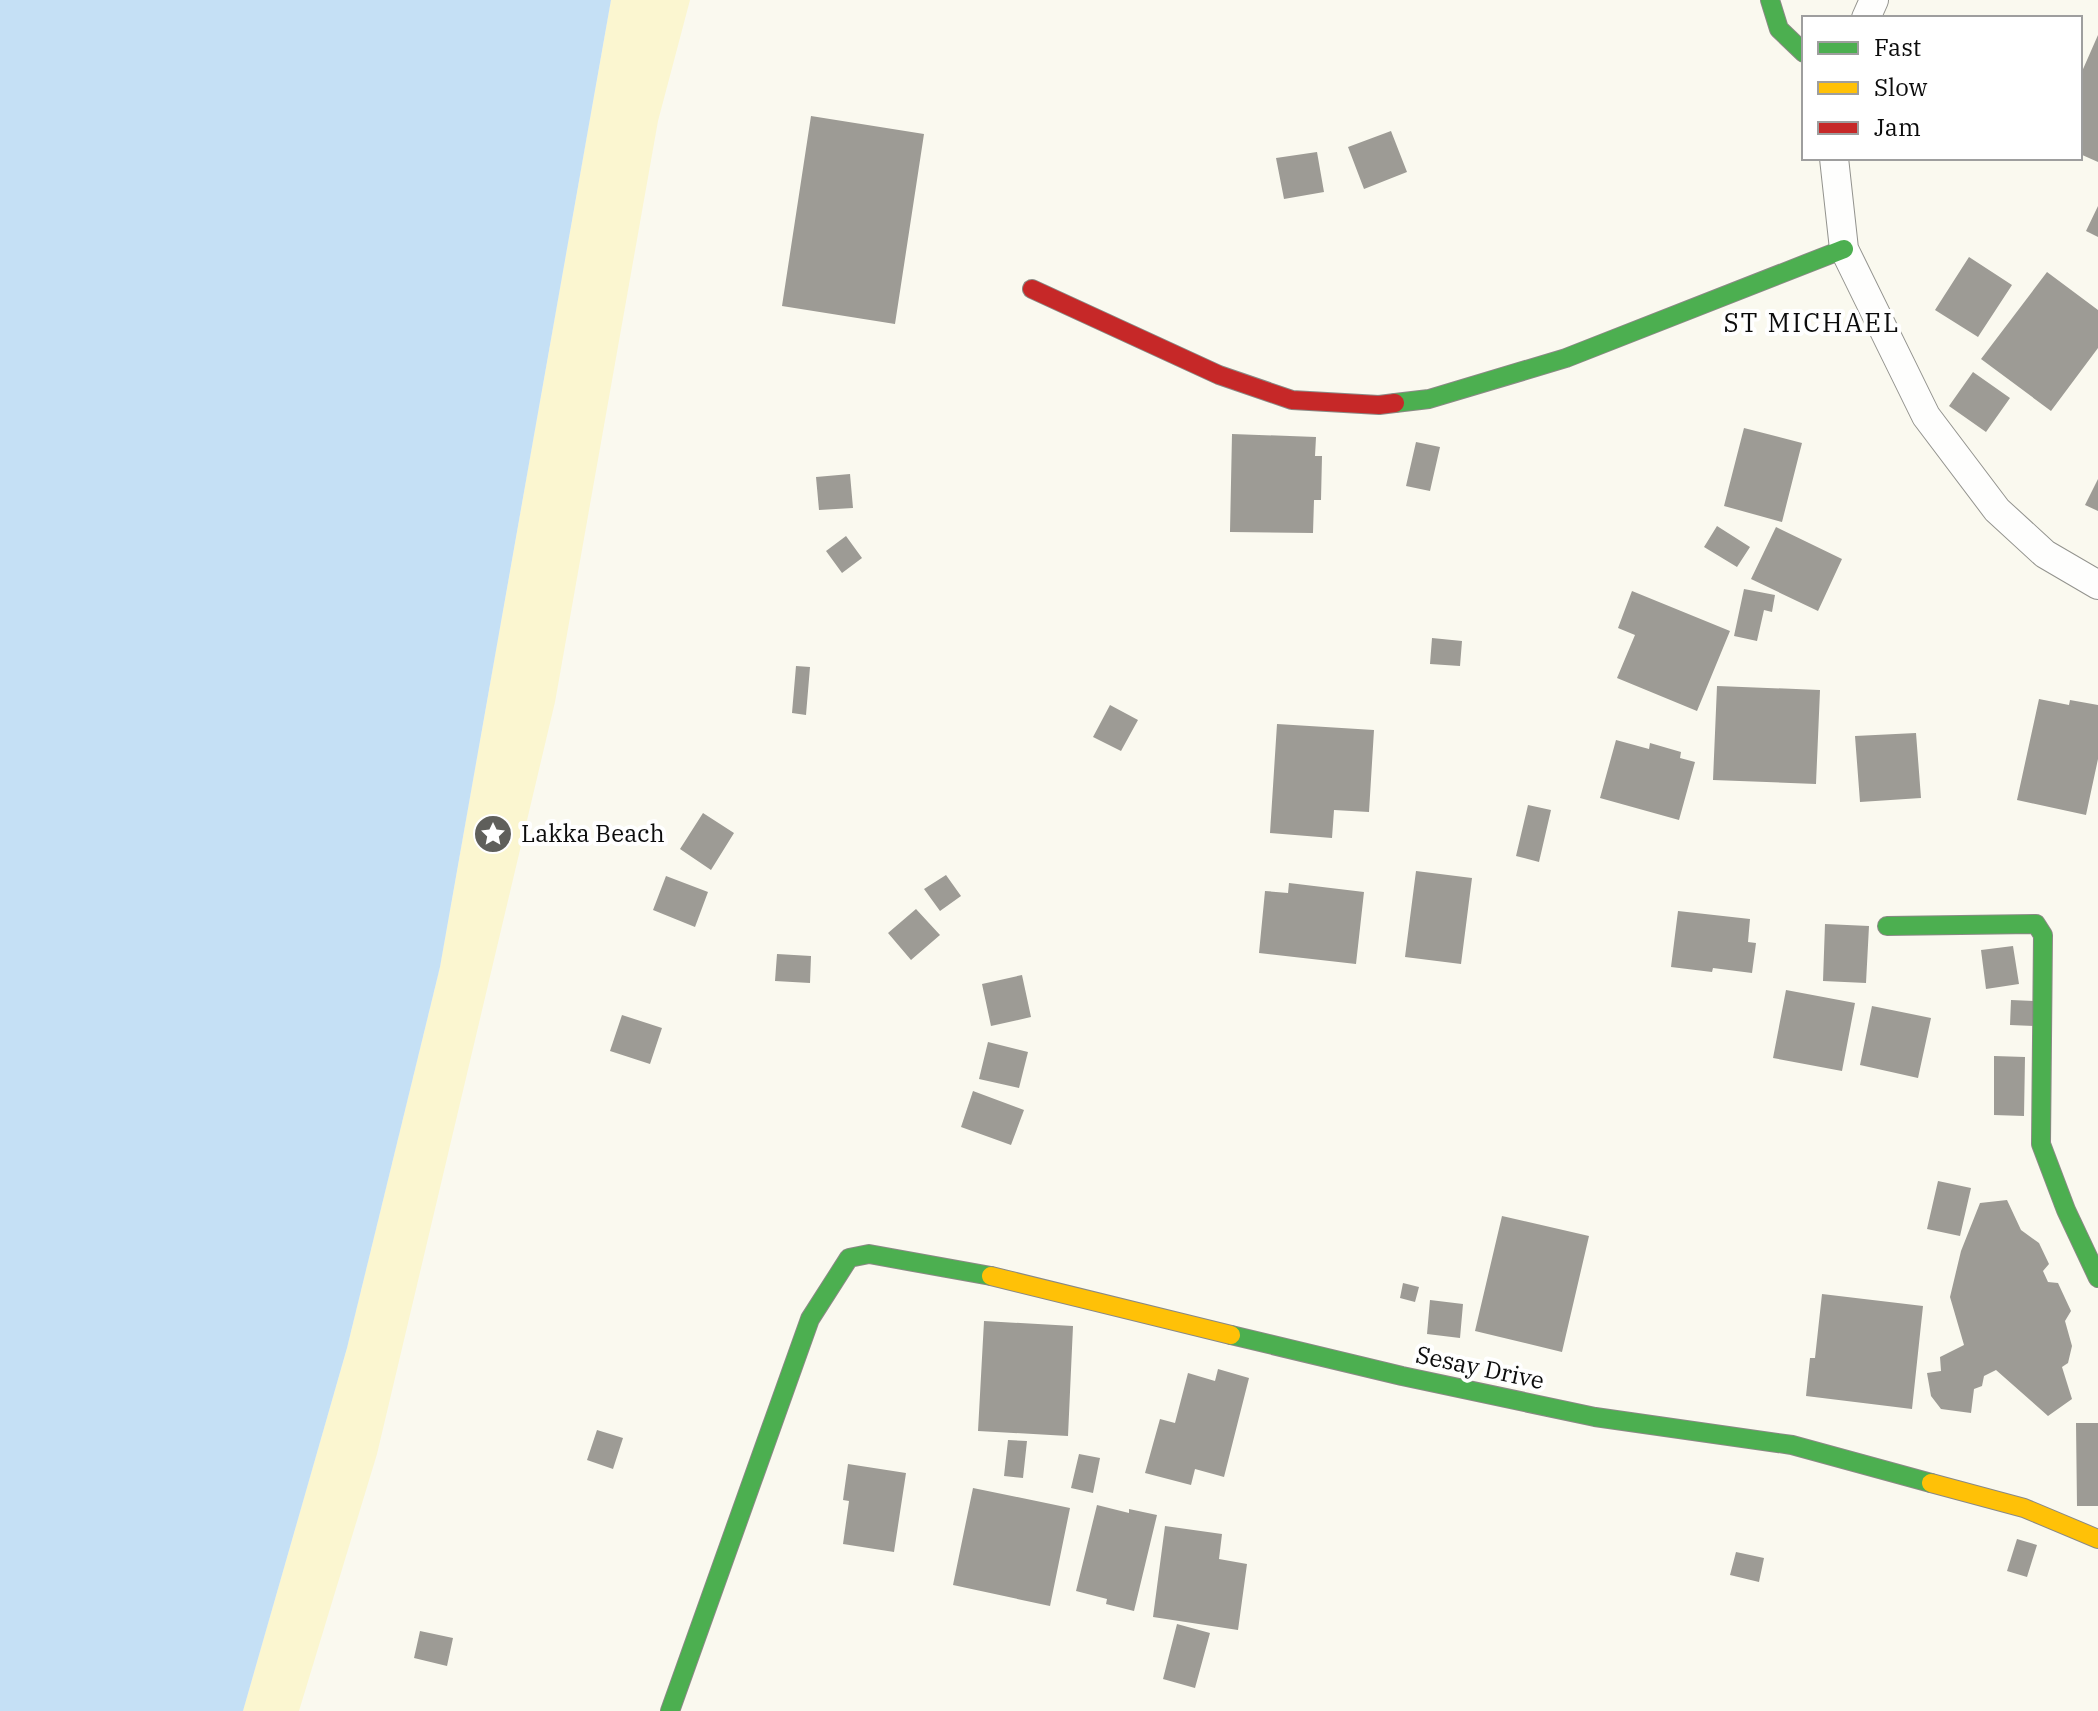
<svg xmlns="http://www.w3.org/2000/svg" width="2098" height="1711" viewBox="0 0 2098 1711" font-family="'IBM Plex Serif',serif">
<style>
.sand{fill:#fbf6d0}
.water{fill:#c5e0f5}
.building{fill:#9d9b95}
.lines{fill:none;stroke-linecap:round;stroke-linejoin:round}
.street-casing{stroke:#93938e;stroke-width:30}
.fast-casing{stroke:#8a8985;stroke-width:20}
.slow-casing{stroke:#8a8985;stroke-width:20}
.jam-casing{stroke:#8a8985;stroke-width:20}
.street{stroke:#fefefd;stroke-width:28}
.fast{stroke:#4caf50;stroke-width:18}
.slow{stroke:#ffc107;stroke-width:18}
.jam{stroke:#c62828;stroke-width:18}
.labels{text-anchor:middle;stroke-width:8;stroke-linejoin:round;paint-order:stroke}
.poi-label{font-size:24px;fill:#0c0c0c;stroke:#fff;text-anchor:start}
.street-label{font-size:24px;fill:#0c0c0c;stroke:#fff}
.neighbourhood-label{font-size:26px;letter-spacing:2px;fill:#0c0c0c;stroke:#fff}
</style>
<rect width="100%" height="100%" fill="#faf9ef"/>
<path class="sand" d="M611 0H690L658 121 555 702 377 1454 299 1711H243L347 1348 440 967Z"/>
<path class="water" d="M0 0H611L440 967 347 1348 243 1711H0Z"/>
<path class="building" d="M2098 35V162L2080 154V76Z
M811 116 924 134 895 324 782 306Z
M1391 131 1407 172 1364 189 1348 147Z
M1317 152 1324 192 1284 199 1276 158Z
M2098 206V237L2086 231Z
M1969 257 2012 285 1978 337 1935 310Z
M2047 272 2098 310V348L2051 411 1981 359Z
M1973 372 2010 398 1986 432 1949 406Z
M1744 428 1802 443 1782 522 1724 506Z
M1232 434 1316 437 1315 456H1322L1321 500H1314L1313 533 1230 532Z
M1416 442 1440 447 1430 491 1406 486Z
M850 474 853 508 819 510 816 477Z
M2098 479V511L2085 505Z
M1717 526 1750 547 1737 567 1704 547Z
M1776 527 1842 559 1818 611 1751 579Z
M846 536 862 558 842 573 826 551Z
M1744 589 1775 595 1772 612 1764 610 1757 641 1734 636Z
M1632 591 1730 631 1697 711 1617 678 1635 635 1618 628Z
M1432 638 1462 641 1460 666 1430 664Z
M796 666 810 667 806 715 792 713Z
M1717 686 1820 690 1816 784 1713 780Z
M2039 699 2069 705 2070 700 2098 705V759L2086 815 2017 800Z
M1110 705 1138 720 1121 751 1093 737Z
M1277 724 1374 730 1369 812 1334 810 1332 838 1270 833Z
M1916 733 1921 798 1860 802 1855 736Z
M1616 740 1649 749 1650 743 1681 752 1680 758 1695 762 1679 820 1600 798Z
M1528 805 1551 810 1539 862 1516 856Z
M703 813 734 833 711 870 680 849Z
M1416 871 1472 878 1461 964 1405 957Z
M946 875 961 896 940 911 924 889Z
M666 876 708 892 695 927 653 910Z
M1289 883 1364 892 1356 964 1259 953 1265 891 1288 893Z
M916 909 940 935 911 960 888 933Z
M1678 911 1750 919 1748 942 1756 943 1752 973 1713 968 1712 972 1671 967Z
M1825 924 1869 926 1866 983 1823 981Z
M2013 946 2019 984 1986 989 1981 950Z
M777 954 811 956 810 983 775 981Z
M1022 975 1031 1017 991 1026 982 984Z
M1786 990 1855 1003 1842 1071 1773 1058Z
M2011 1000 2036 1001V1026L2010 1025Z
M1872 1006 1931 1018 1918 1078 1860 1065Z
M622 1015 662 1028 650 1064 610 1051Z
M988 1042 1028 1052 1019 1088 979 1079Z
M1994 1056 2025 1057 2024 1116 1994 1115Z
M973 1091 1024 1110 1011 1145 961 1127Z
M1938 1181 1971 1188 1960 1236 1927 1229Z
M2007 1200 2021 1230 2039 1243 2049 1264 2043 1271 2048 1282 2058 1283 2071 1311 2065 1321 2072 1346 2068 1363 2062 1367 2072 1399 2048 1416 1996 1370 1984 1376 1982 1386 1974 1389 1971 1413 1941 1409 1931 1396 1927 1373 1941 1371 1940 1357 1964 1345 1950 1297 1961 1251 1980 1203Z
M1502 1216 1589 1236 1562 1352 1475 1331Z
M1403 1283 1419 1287 1415 1302 1400 1298Z
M1822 1294 1923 1306 1912 1409 1806 1396 1810 1358H1815Z
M1430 1300 1463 1304 1460 1338 1427 1334Z
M984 1321 1073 1326 1068 1436 978 1431Z
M1218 1369 1249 1378 1224 1477 1195 1469 1191 1485 1145 1473 1160 1419 1175 1423 1188 1373 1215 1381Z
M2076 1423H2098V1506H2077Z
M597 1430 623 1438 613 1469 587 1460Z
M1008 1440 1027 1441 1023 1478 1004 1476Z
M1079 1454 1100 1458 1093 1493 1071 1488Z
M848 1464 906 1473 894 1552 843 1544 849 1501 843 1500Z
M973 1488 1070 1508 1050 1606 953 1585Z
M1097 1505 1129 1513V1509L1157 1515 1134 1611 1106 1604 1107 1599 1076 1591Z
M1165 1526 1222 1534 1219 1559 1247 1564 1238 1630 1153 1617Z
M2017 1539 2037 1545 2027 1577 2007 1571Z
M1736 1552 1764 1558 1759 1582 1730 1575Z
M1177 1624 1210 1633 1195 1688 1163 1679Z
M420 1631 453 1638 447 1666 414 1658Z"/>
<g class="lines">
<defs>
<path id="street" d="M1866 18 1874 0
M1834 158 1844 249 1926 416 1997 510 2045 554 2098 585"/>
<path id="fast" d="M1770 0 1779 29 1804 53
M1395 403 1429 399 1566 358 1844 249
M1887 926 2036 924 2043 935 2041 1144 2066 1210 2098 1278
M1231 1335 1402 1376 1595 1417 1792 1445 1931 1483
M670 1711 810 1319 849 1258 869 1254 991 1276"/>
<path id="slow" d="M991 1276 1231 1335
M1931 1483 2024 1508 2098 1539"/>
<path id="jam" d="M1032 289 1219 375 1292 400 1379 405 1395 403"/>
</defs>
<use href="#street" class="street-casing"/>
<use href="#fast" class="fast-casing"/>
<use href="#slow" class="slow-casing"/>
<use href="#jam" class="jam-casing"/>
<use href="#street" class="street"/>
<use href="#fast" class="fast"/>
<use href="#slow" class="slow"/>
<use href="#jam" class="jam"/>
</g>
<defs>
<symbol id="sight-disc" viewBox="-11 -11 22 22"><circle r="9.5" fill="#5f5f5b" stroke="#fff"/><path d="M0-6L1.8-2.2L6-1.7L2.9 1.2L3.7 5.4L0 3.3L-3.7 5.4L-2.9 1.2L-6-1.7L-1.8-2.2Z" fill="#fff"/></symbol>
</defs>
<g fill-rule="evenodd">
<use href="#sight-disc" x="471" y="812" width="44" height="44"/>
</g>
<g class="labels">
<g class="poi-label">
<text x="521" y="842">Lakka Beach</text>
</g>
<g class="street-label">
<text transform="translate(1480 1368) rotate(12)" y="8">Sesay Drive</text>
</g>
<g class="neighbourhood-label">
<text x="1812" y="332">ST MICHAEL</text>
</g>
</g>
<rect x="1802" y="16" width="280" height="144" fill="#ffffff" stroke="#9e9e9e" stroke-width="2"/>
<rect x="1818" y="42" width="40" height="12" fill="#4caf50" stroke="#9e9e9e" stroke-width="2"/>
<text x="1874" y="56" font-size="24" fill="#0c0c0c">Fast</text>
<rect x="1818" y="82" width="40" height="12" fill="#ffc107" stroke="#9e9e9e" stroke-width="2"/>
<text x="1874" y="96" font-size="24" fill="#0c0c0c">Slow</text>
<rect x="1818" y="122" width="40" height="12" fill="#c62828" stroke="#9e9e9e" stroke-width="2"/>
<text x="1874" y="136" font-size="24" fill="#0c0c0c">Jam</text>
</svg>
